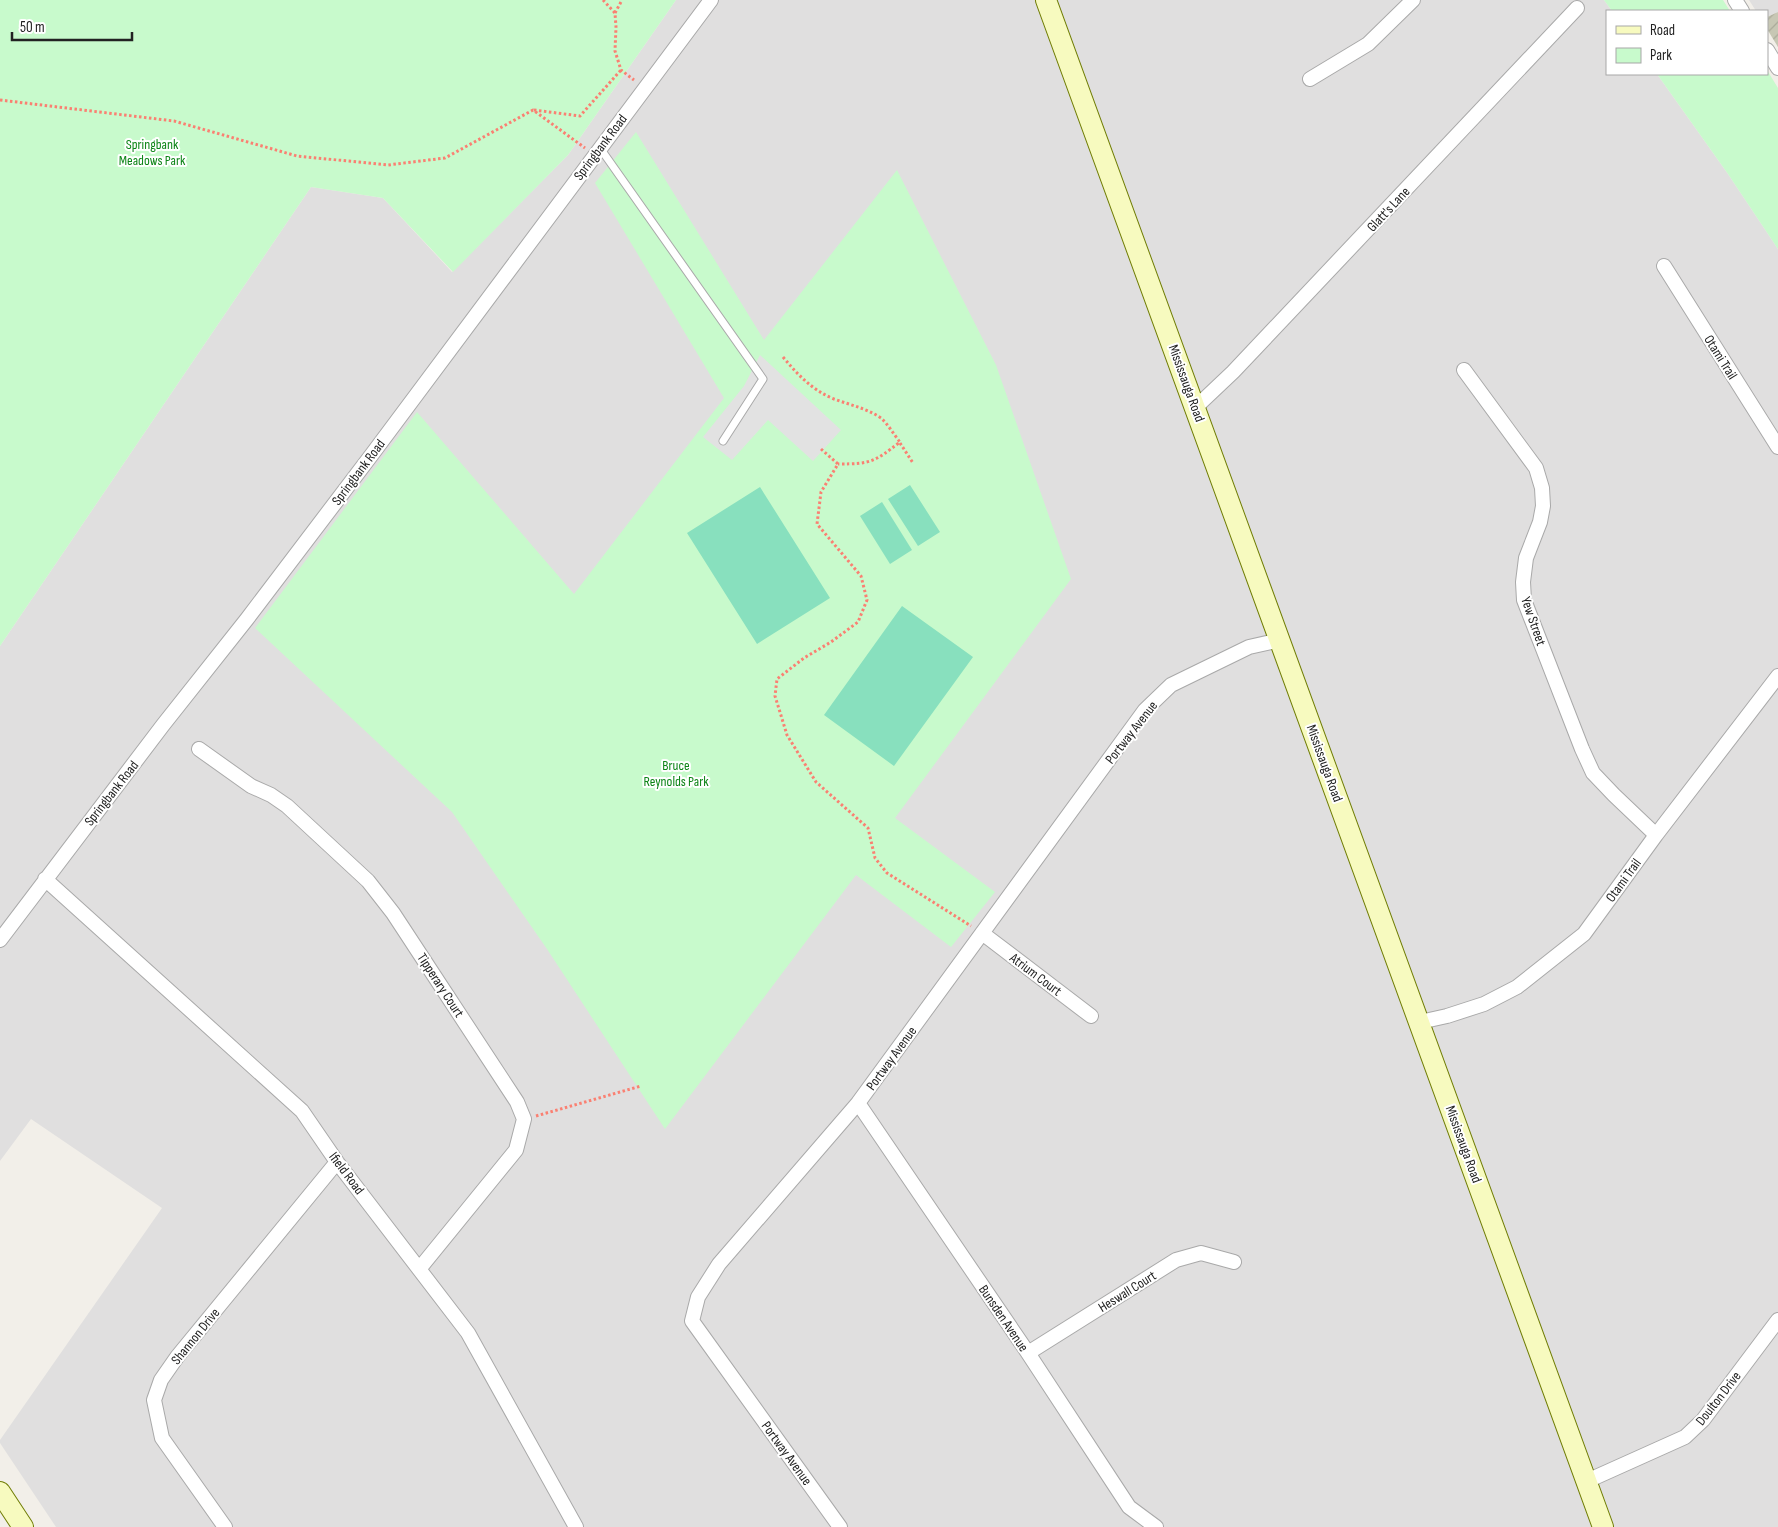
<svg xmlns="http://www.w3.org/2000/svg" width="1778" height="1527" viewBox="0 0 1778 1527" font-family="'Sofia Sans Condensed',sans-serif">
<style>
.residential{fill:#e0dfdf}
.construction{fill:url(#construction-furrows)}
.park{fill:#c8facc}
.pitch{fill:#88e0be}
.parking{fill:#e2e2e2}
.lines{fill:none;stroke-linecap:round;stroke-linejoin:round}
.lane-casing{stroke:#a9a9a9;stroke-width:9}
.street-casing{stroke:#a9a9a9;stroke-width:16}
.secondary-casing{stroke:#707d05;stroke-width:22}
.path{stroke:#fa8072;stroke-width:3;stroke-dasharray:2.5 2.5;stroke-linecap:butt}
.lane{stroke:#fff;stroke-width:7}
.street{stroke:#fff;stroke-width:14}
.secondary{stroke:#f7fabf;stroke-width:20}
.labels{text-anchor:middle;stroke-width:4;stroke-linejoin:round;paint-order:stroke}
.park-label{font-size:14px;fill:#0c8416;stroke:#fff}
.street-label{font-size:14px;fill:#222;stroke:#fff}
</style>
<defs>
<pattern id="construction-furrows" width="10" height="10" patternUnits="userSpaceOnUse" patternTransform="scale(1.25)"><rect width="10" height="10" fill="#c7c7b4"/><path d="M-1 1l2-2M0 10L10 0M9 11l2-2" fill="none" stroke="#abab9a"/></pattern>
</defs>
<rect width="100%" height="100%" fill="#f2efe9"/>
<path class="residential" d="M676 0H1604L1612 11H1607V74H1657L1728 174 1778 249V1527H56L0 1443V1440L162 1208 31 1119 0 1161V646L311 187 383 198 452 272 568 155Z
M1749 0H1778V12L1767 17V11H1756Z"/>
<path class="construction" d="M1778 12V47L1767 29V17Z"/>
<path class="park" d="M0 0H676L568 155 453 272 383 198 311 187 0 646Z
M1604 0H1723L1730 11H1612Z
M1767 70 1778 88V249L1728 174 1657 74H1767Z
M636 132 764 340 897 170 996 365 1071 579 895 818 995 892 951 947 856 875 665 1129 547 949 452 812 255 628 417 412 574 594 724 398 595 183Z"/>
<path class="pitch" d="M910 485 940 532 918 546 888 499Z
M760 487 830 598 757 644 687 533Z
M882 502 912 550 890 564 860 516Z
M902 606 973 657 894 766 824 715Z"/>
<path class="parking" d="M760 355 841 430 813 461 768 420 732 460 703 437 744 386Z"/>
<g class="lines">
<defs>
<path id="lane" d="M600 148 763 379 723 441"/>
<path id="street" d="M1735 0 1742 11
M1767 50 1778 68
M1310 79 1368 44 1413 0
M1664 266 1778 447
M1464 370 1536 468 1542 488 1543 506 1540 522 1526 558 1523 582 1524 600 1582 749 1593 773 1614 795 1656 835
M1196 407 1233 372 1577 8
M199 749 251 786 271 795 287 806 368 881 393 913 517 1102 524 1119 516 1150 420 1268
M45 879 302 1111 337 1162 468 1333 576 1527
M982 933 1091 1016
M0 940 163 725 247 619 373 453 711 0
M1420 1022 1447 1016 1484 1004 1517 987 1584 934 1656 835 1778 676
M858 1103 1028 1353 1129 1507 1156 1527
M1028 1353 1176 1260 1201 1253 1234 1262
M1587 1481 1685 1437 1703 1420 1778 1320
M225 1527 162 1438 154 1400 161 1380 177 1357 337 1162
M840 1527 692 1321 698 1297 719 1264 858 1103 1145 710 1171 685 1249 647 1280 640"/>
<path id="secondary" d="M1046 0 1603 1527
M0 1492 23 1527"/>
</defs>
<use href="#lane" class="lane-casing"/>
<use href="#street" class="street-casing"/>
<use href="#secondary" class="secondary-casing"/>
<path class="path" d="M603 0 615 13 616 27 615 51 621 70 634 80
M615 13 622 0
M0 100 174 121 297 156 388 165 445 158 533 110 585 148
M534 110 580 116 621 70
M783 357C798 375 812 390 834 399 850 405 866 408 881 418 888 424 894 435 900 442 874 462 871 464 838 464
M900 443 913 463
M821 449 838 464 821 492 817 524 861 576 867 600 858 622 831 642 804 658 777 679 775 696 787 735 816 782 868 828 875 858 887 873 971 926
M536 1116 641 1086"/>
<use href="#lane" class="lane"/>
<use href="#street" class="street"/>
<use href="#secondary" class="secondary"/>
</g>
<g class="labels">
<g class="park-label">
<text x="152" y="149">Springbank<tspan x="152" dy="16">Meadows Park</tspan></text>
<text x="676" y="770">Bruce<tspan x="676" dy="16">Reynolds Park</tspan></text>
</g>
<g class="street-label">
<text transform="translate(600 147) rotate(-53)" y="5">Springbank Road</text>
<text transform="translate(1388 209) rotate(-47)" y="5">Glatt's Lane</text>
<text transform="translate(1721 357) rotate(58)" y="5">Otami Trail</text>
<text transform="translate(1187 383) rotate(70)" y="5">Mississauga Road</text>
<text transform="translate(358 472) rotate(-53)" y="5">Springbank Road</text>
<text transform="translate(1534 621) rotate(71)" y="5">Yew Street</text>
<text transform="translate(1131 732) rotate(-52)" y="5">Portway Avenue</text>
<text transform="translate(1325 763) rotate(70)" y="5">Mississauga Road</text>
<text transform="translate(111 793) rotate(-52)" y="5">Springbank Road</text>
<text transform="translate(1623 880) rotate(-54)" y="5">Otami Trail</text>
<text transform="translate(1036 974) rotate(37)" y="5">Atrium Court</text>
<text transform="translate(441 985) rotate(57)" y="5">Tipperary Court</text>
<text transform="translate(891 1058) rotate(-54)" y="5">Portway Avenue</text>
<text transform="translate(1464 1144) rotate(70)" y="5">Mississauga Road</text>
<text transform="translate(347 1173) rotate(53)" y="5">Ifield Road</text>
<text transform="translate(1127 1291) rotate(-32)" y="5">Heswall Court</text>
<text transform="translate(1004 1318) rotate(56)" y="5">Bunsden Avenue</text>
<text transform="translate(195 1336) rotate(-51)" y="5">Shannon Drive</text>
<text transform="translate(1718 1398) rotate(-52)" y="5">Doulton Drive</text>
<text transform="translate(787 1453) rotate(54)" y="5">Portway Avenue</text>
</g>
</g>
<rect x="1606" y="10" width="162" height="65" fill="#ffffff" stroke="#a7a7a7"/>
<rect x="1616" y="26" width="25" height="8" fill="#f7fabf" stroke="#a7a7a7"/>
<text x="1650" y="35" font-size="15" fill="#222222">Road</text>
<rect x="1616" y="48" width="25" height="15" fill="#c8facc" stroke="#a7a7a7"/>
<text x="1650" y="60" font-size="15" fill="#222222">Park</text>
<path d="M12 32v8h120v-8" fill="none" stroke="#222222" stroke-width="2.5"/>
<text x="20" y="32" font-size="15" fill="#222222" stroke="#ffffff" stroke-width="4" paint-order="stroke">50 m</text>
</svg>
